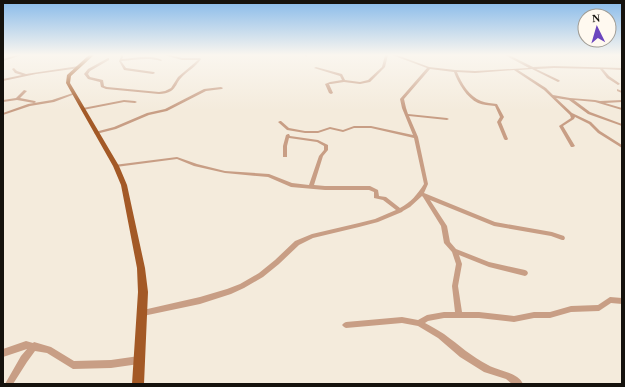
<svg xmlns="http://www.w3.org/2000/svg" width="625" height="387" viewBox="0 0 625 387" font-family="Georgia,serif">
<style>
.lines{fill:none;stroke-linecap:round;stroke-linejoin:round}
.minor{fill:#c89e85;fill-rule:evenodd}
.major{fill:#a35926;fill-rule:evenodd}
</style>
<rect width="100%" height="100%" fill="#f4ebdc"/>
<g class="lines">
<path class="minor" d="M17 55H22L3 61V59Z
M120 55H123V57L122 59C136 58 150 54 162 60L161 61C148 57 135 60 121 61L126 68 154 72 155 73 153 74 124 70 119 61 121 57Z
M164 55H170L182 58H200L201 59C196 67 187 71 181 78 177 82 176 88 171 91 168 93 163 94 159 94L106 89 101 87 100 82 88 79 84 74 88 69 108 58H109V60L90 71 88 74 90 77 103 80 104 86 107 87 159 92 165 91 171 88 178 77 198 60H182Z
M305 55H307V56L306 57Z
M385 55H388L385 67 370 82 360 84 344 82 331 84H329L333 93 331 94 329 93 325 84 330 82 342 80 340 76 314 68 316 67 342 74 345 80 360 82 368 80 382 67Z
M392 55H397L429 67 455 70 475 71 529 68 505 55H509L533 67 554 66 622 68V70L603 69 609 76 619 83 620 84 618 85 607 78 600 69 554 68 536 69 559 80 560 81 558 82 532 69 518 70 546 88 553 95 570 98 595 100 600 101 622 100V102L605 103 622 108V110L595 102 574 100 590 112 622 124V126L588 114 569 100 556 98 572 113 591 122 600 131 622 145V148L598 133 589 124 575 117 574 119 563 126 575 146 573 147H571L559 126 571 118 570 115 544 90 514 70 475 73 457 72C461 83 470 97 481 101 486 103 492 103 497 104L504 117 501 122 508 139 507 140H505L504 139 497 122 500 117 495 106C489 105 483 105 478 103 467 98 458 83 454 72L430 69 404 99 406 108 408 114 447 118 449 119 447 120 409 116 418 137 428 184 424 193 495 222 552 232 564 236 565 238 564 240H562L551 236 494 226 430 200 447 226 450 242 456 249 489 262 525 270 527 271 528 273 527 275 525 276 489 267 459 255 462 264 458 286 462 312H479L514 316 534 312H550L571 306 598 305 610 297 622 298V304L611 303 599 311 571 312 550 318H534L514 322 479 318H444L428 321 425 323C432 327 438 330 444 334 459 345 472 357 488 365 498 371 518 372 523 384H512L506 379 484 372 460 357 438 338 418 326 402 323 346 328 344 327 342 325 344 323 346 322 402 317 418 320 427 315 444 312H455L452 286 456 264 452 252 444 243 441 226 423 197 422 196 410 207 403 211 402 212 378 222 359 227 313 238 299 245 279 264 263 277 244 288 231 294 200 304 143 316 141 315 140 313 141 311 143 310 200 297 227 289 240 284 259 273 275 260 295 241 312 234 359 223 375 219 396 210 383 200 374 198V192L369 190H325L291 187 268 177 225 173 194 166 177 159 116 167 114 166V165L177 157 197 164 225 171 269 174 292 183 309 185 319 156 324 150V146L317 142 289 138 287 146V157H283V146L286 135 288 134H289L290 136 318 140 328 145V150L323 156 314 185 325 186H370L378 190 379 196 386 197 400 208C411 202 417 195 424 184L414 138 371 128H354L343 132 330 129 318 133H305L287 130 278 122 280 121H281L289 128 305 131H318L330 127 343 130 354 126H371L413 135 402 108 400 99 427 68Z
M79 66H80V68L36 74 3 81V79L22 75 15 73 12 69 14 68 17 71 26 74Z
M221 87 223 88 222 89 206 91 167 111 149 115 116 129 96 134 94 133 95 132 114 127 147 113 165 109 204 89Z
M617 89 622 91V93L617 91Z
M24 90 27 91 20 98 35 101 36 102 34 103 52 100 73 93 75 94 54 102 30 106 3 115V113L28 104 34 103 17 100 3 102V100L16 98Z
M124 100 135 101 137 102 135 103 124 102 83 110 81 109 83 108Z
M26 341 33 343 34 342 51 347 74 361 111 360 139 356 142 357 143 360 142 363 139 364 111 368 73 369 47 353 35 351 27 362 13 384H5L21 356 27 349 3 357V349Z"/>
<path class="major" d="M89 55H94L71 76 70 83 119 166 127 185 145 268 148 292 144 384H132L138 292 137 268 121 185 113 166 66 83 67 75Z"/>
</g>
<linearGradient id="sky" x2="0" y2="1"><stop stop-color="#87baea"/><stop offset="0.5" stop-color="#faf6ef"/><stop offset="1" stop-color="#faf6ef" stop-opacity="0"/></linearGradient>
<rect width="625" height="110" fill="url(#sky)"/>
<rect width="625" height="387" fill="none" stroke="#15120d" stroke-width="8"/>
<g transform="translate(597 28) rotate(355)"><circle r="19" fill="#fff9f0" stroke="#a19d95"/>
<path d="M0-3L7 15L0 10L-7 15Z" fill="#6b45be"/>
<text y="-6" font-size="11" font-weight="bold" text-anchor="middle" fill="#15120d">N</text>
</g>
</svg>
